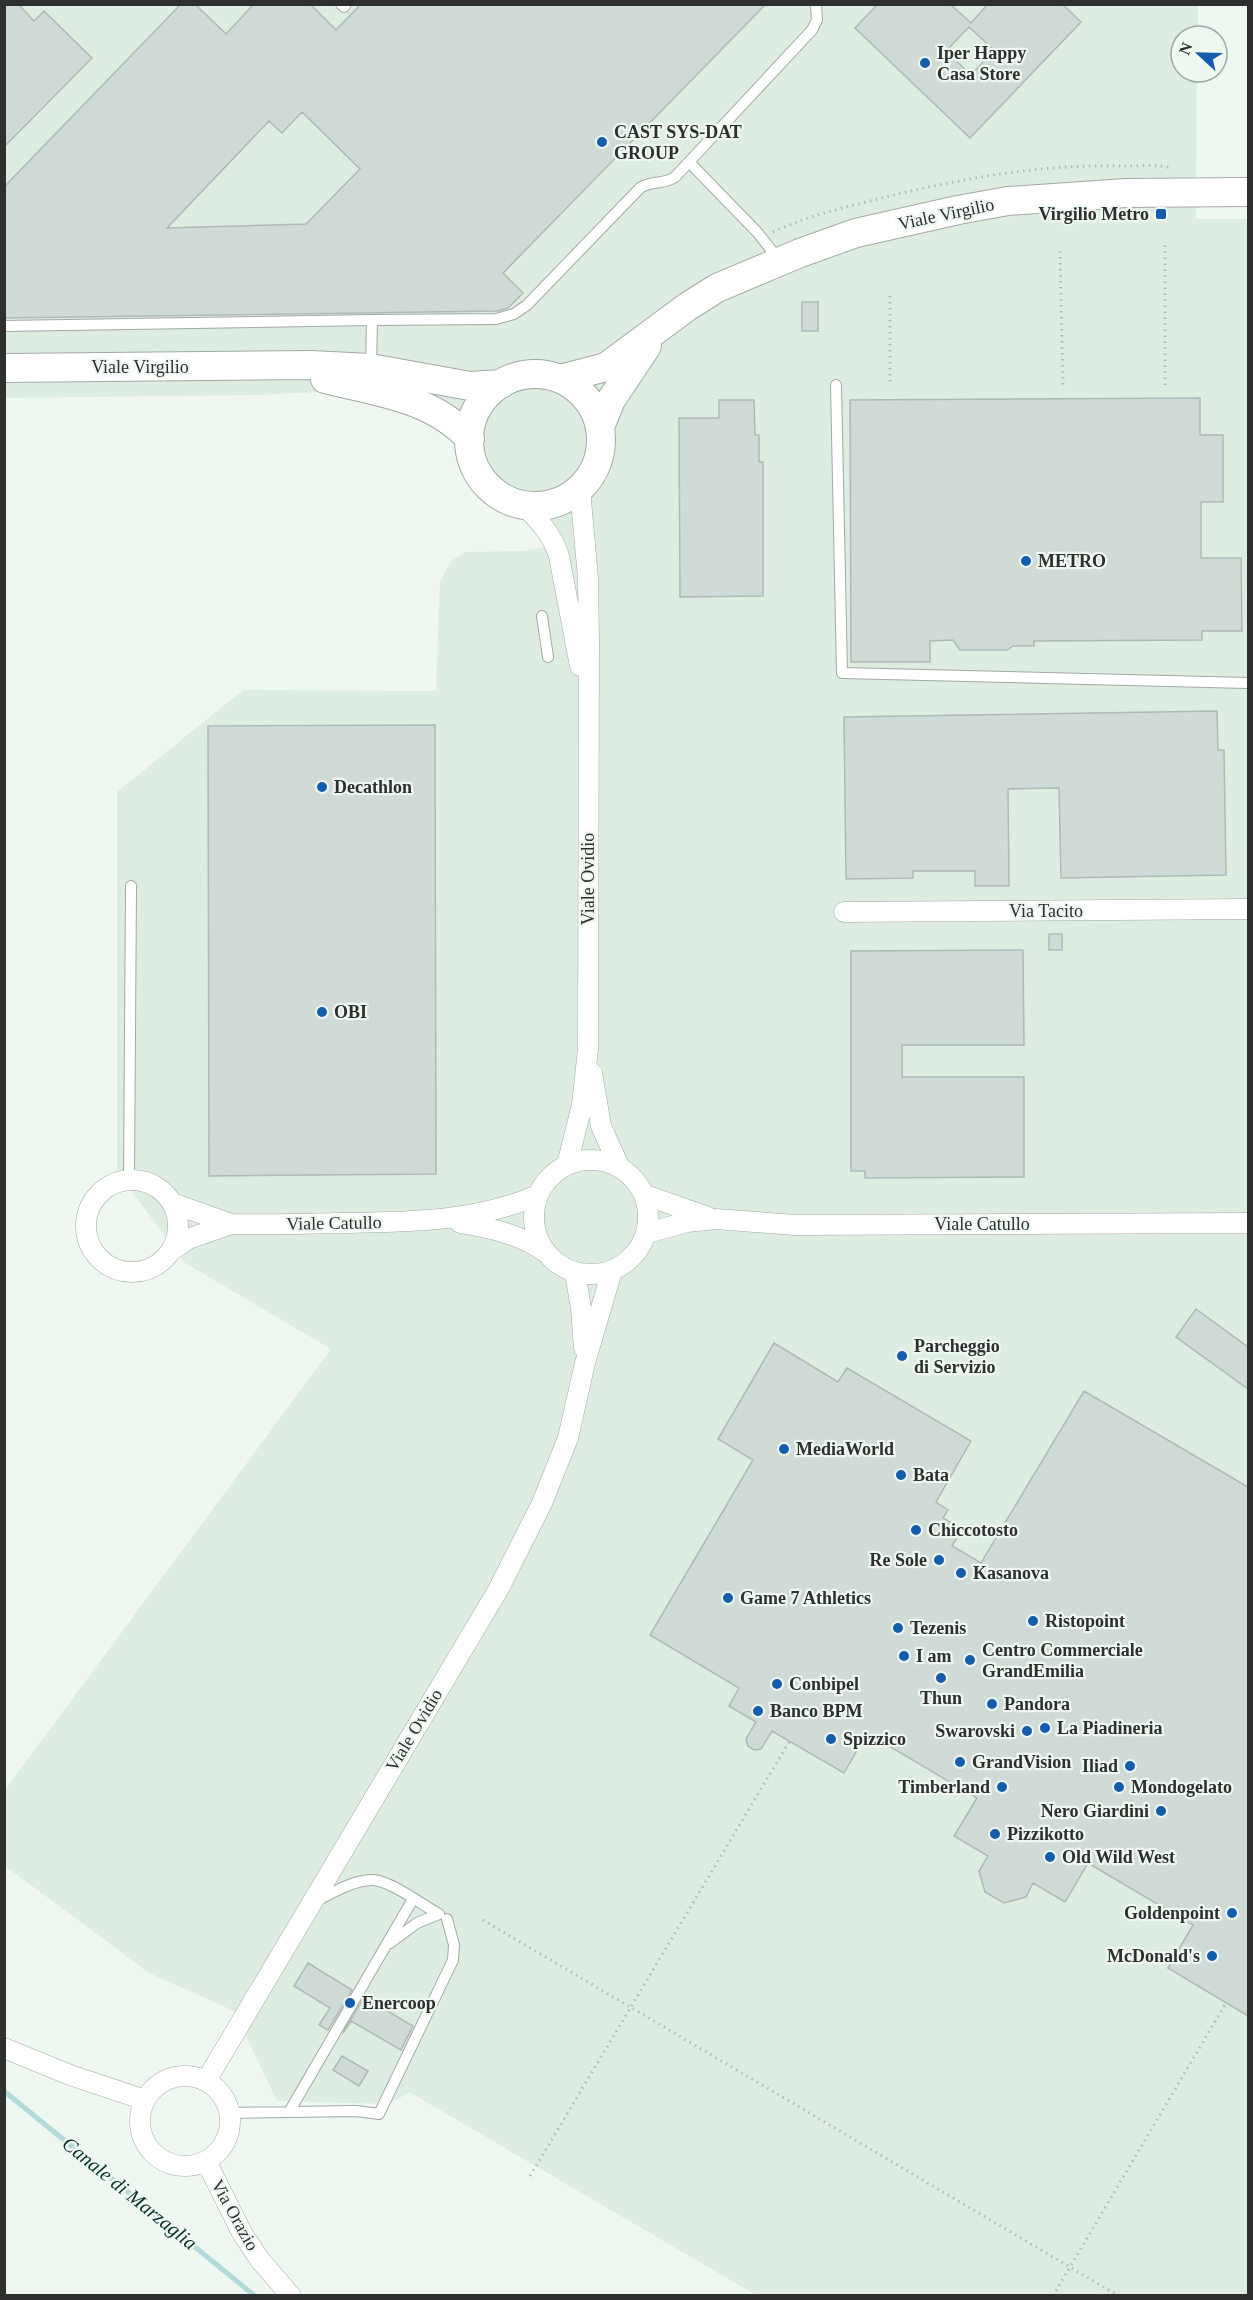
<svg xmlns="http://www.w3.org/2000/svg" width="1253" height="2300" viewBox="0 0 1253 2300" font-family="Georgia,serif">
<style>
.built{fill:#deede1}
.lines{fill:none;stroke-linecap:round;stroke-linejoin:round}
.stream{stroke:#b2dad9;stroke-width:5}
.building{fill:#d0dbd7;stroke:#afb9b6;stroke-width:1.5;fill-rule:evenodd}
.lane-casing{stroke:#a2a9a3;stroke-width:12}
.street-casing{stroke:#a2a9a3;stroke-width:21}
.secondary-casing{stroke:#a2a9a3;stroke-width:30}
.path{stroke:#b3bab5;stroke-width:3;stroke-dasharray:1.5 4.5;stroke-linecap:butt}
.lane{stroke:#fff;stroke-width:10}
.street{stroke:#fff;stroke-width:20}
.secondary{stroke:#fff;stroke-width:28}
.poi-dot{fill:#145dad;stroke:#eff7f1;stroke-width:2}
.labels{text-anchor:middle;stroke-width:4.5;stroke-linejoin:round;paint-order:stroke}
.poi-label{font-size:18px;font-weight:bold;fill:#2d302e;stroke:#eff7f1;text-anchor:start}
.street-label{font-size:18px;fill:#2d302e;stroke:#eff7f1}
.water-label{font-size:20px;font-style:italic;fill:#07302f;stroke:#eff7f1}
</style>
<rect width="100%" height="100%" fill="#eff7f1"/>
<path class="built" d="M4 5H1198V36H1181V72H1197L1196 219H1248V2295H756L409 2092 390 2104 277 2101 234 2011 149 1973 5 1866V1790L331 1349 185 1263 117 1172V792L243 690 436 691 440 582 451 561 465 552 523 551 548 546 539 530 520 518 489 506 463 477 460 452 448 432 435 420 339 391 257 395 5 398Z"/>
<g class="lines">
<path class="stream" d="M4 2091 255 2296"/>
</g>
<path class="building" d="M4 4H18L34 21 44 11 92 58 4 147Z
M181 4H195L226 34 254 4H310L336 30 361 4H766L503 273 523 293 508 308 498 311 4 318V187ZM302 112 360 169 306 224 167 228 269 121 282 133Z
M878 4H950L971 23 988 4H1062L1081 22 970 138 855 28ZM969 27 994 50 971 75 946 51Z
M802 302H818V331H802Z
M1200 398V435H1223V502H1201V558H1241L1242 631H1202V640L1034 641V646H1013L1007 650H960L953 640 930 641V662H851L850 400Z
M719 400H754L755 435H759V462H763V596L680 597 679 418H719Z
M1217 711 1218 750H1224L1226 875 1061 878 1059 788 1008 789 1009 886H975V871H913V878L846 879 844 717Z
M435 725 436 1174 209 1176 208 726Z
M1049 934H1062V950H1049Z
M1023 950 1024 1045H902V1077H1024V1177L865 1178V1171H851V951Z
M1196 1309 1248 1347V1389L1176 1337Z
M774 1343 838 1382 847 1368 971 1441 936 1502 948 1510 943 1518 962 1529 952 1546 981 1563 1084 1391 1248 1487V2016L1168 1968 1193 1925 1088 1863 1065 1902 1033 1883 1026 1897 1004 1903 985 1892 979 1871 988 1856 954 1836 977 1798 867 1733 844 1773 772 1731 761 1749 754 1750 748 1746 746 1739 756 1722 729 1706 739 1688 650 1635 753 1460 718 1439Z
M308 1963 352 1990 328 2030 319 2025 330 2008 294 1986Z
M364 1997 413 2026 401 2050 351 2021 343 2033Z
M342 2056 368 2071 359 2086 333 2070Z"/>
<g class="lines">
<defs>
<path id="lane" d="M341 4 344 7 346 4
M689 162 757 232 780 261
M4 326 372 320
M371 368 372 320 496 319 514 314 527 305 640 188C651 180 664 185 675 177L812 30 817 20 816 4
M836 385 842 673 1248 683
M542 616 548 657
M129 1179 131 886
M318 1900C334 1892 352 1881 371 1880 389 1879 422 1905 439 1914
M390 1943 417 1923 439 1914
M289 2112 413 1899
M229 2113 356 2111 379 2114 453 1960 454 1945 447 1919"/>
<path id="street" d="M522 504C539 520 552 534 559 556L580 666
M844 912 1248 909
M592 1073 601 1126 619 1166
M534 1217a57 57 0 1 1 114 0a57 57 0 1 1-114 0Z
M567 1165 582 1105 588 1049 589 639 588 578 580 489
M86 1226a46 46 0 1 1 92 0a46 46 0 1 1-92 0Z
M645 1195 708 1217
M460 1223C490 1228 520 1234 545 1252
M231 1224C268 1225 304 1224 341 1223 408 1222 476 1222 538 1195
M647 1233 687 1222 716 1219 795 1225 1248 1223
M171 1251 188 1239 231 1224 172 1203
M575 1273 581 1308 584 1348
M4 2048 70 2075 145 2100
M140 2121a45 45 0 1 1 90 0a45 45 0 1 1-90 0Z
M206 2081 498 1590 542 1503 568 1438 585 1363 612 1271
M206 2161 242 2233 260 2260 291 2296"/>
<path id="secondary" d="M4 368 311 365 370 368 470 386 501 384
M469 440a66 66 0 1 1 132 0a66 66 0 1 1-132 0Z
M325 379C376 392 432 397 470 439
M560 379 606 367 687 307 717 288 800 253 856 233 958 210 1008 201 1126 193 1248 192
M600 427 611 400 647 346"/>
</defs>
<use href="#lane" class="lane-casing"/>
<use href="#street" class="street-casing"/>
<use href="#secondary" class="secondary-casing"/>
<path class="path" d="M773 232C807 216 842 208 878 199 957 179 1040 164 1122 166 1138 166 1157 164 1172 168
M1060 251 1063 385
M890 296V385
M1165 385V245
M483 1920 1119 2296
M530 2176 789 1742
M1053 2296 1226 2003"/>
<use href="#lane" class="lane"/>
<use href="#street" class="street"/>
<use href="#secondary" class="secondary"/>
</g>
<g class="poi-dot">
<circle cx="925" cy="63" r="6"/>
<circle cx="602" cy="142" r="6"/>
<rect x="1155" y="208" width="12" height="12" rx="3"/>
<circle cx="1026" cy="561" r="6"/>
<circle cx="322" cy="787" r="6"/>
<circle cx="322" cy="1012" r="6"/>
<circle cx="902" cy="1356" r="6"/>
<circle cx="784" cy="1449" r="6"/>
<circle cx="901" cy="1475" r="6"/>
<circle cx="916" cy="1530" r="6"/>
<circle cx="939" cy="1560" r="6"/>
<circle cx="961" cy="1573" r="6"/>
<circle cx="728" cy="1598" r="6"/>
<circle cx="1033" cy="1621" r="6"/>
<circle cx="898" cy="1628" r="6"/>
<circle cx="904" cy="1656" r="6"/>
<circle cx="970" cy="1660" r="6"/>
<circle cx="941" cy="1678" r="6"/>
<circle cx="777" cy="1684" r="6"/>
<circle cx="992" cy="1704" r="6"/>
<circle cx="758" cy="1711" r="6"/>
<circle cx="1045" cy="1728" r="6"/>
<circle cx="1027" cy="1731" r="6"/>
<circle cx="831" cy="1739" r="6"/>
<circle cx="960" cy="1762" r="6"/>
<circle cx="1130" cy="1766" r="6"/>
<circle cx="1002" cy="1787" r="6"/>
<circle cx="1119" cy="1787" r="6"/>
<circle cx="1161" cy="1811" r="6"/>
<circle cx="995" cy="1834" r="6"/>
<circle cx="1050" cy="1857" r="6"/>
<circle cx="1232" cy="1913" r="6"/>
<circle cx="1212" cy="1956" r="6"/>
<circle cx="350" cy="2003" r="6"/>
</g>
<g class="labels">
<g class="poi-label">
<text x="937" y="59">Iper Happy<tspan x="937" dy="21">Casa Store</tspan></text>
<text x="614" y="138">CAST SYS-DAT<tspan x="614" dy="21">GROUP</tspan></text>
<text x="1149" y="220" text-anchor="end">Virgilio Metro</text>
<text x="1038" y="567">METRO</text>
<text x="334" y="793">Decathlon</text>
<text x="334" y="1018">OBI</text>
<text x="914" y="1352">Parcheggio<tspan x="914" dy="21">di Servizio</tspan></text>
<text x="796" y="1455">MediaWorld</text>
<text x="913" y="1481">Bata</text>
<text x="928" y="1536">Chiccotosto</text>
<text x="927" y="1566" text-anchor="end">Re Sole</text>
<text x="973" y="1579">Kasanova</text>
<text x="740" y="1604">Game 7 Athletics</text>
<text x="1045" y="1627">Ristopoint</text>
<text x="910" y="1634">Tezenis</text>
<text x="982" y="1656">Centro Commerciale<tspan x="982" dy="21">GrandEmilia</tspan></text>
<text x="916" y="1662">I am</text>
<text x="789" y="1690">Conbipel</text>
<text x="941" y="1704" text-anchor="middle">Thun</text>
<text x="1004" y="1710">Pandora</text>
<text x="770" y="1717">Banco BPM</text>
<text x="1057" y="1734">La Piadineria</text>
<text x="1015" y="1737" text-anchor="end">Swarovski</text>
<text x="843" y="1745">Spizzico</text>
<text x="972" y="1768">GrandVision</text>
<text x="1118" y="1772" text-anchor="end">Iliad</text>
<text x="990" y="1793" text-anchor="end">Timberland</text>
<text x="1131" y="1793">Mondogelato</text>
<text x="1149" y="1817" text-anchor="end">Nero Giardini</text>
<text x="1007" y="1840">Pizzikotto</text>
<text x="1062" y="1863">Old Wild West</text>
<text x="1220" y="1919" text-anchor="end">Goldenpoint</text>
<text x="1200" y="1962" text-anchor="end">McDonald's</text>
<text x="362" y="2009">Enercoop</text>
</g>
<g class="street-label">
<text transform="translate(946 214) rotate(-12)" y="6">Viale Virgilio</text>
<text x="140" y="373">Viale Virgilio</text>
<text transform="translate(588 879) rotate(-90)" y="6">Viale Ovidio</text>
<text x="1046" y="917">Via Tacito</text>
<text transform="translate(334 1223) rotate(-1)" y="6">Viale Catullo</text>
<text x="982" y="1230">Viale Catullo</text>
<text transform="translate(414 1730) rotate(-59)" y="6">Viale Ovidio</text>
<text transform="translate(235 2215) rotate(61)" y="6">Via Orazio</text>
</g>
<g class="water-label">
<text transform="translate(130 2193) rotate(39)" y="7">Canale di Marzaglia</text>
</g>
</g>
<rect width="1253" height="2300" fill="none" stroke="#2d302e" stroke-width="12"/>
<g transform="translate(1199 54) rotate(292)"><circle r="28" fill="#eff7f1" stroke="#a1a7a3" stroke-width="1.5"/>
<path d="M0-4.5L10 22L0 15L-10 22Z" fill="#145dad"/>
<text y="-9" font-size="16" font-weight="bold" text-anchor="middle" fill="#2d302e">N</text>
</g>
</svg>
